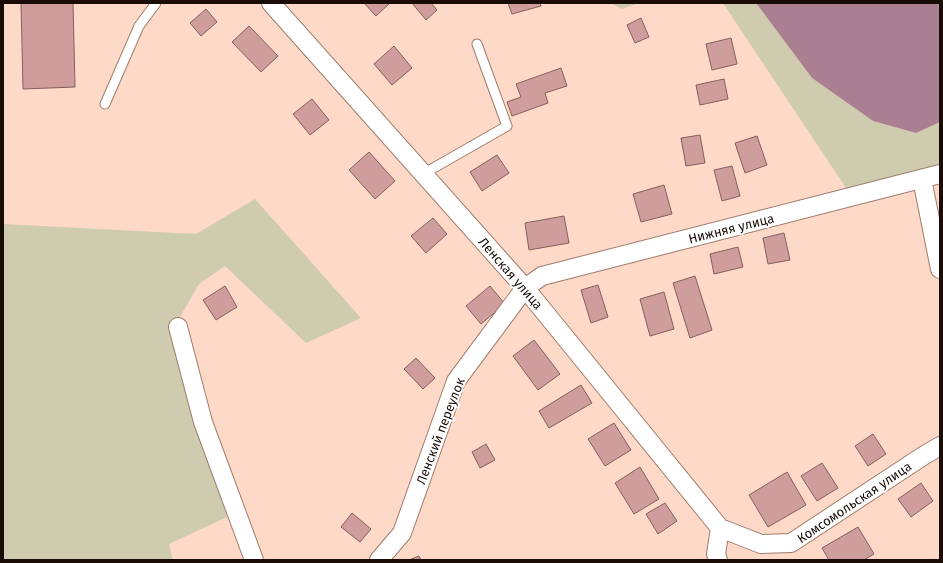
<svg xmlns="http://www.w3.org/2000/svg" width="943" height="563" viewBox="0 0 943 563" font-family="'Fira Sans',sans-serif">
<style>
.green{fill:#cecbae}
.water{fill:#aa7f91}
.building{fill:#ce9d9c;stroke:#855f5f}
.lines{fill:none;stroke-linecap:round;stroke-linejoin:round}
.lane-casing{stroke:#9e7c6c;stroke-width:11}
.street-casing{stroke:#9e7c6c;stroke-width:20}
.lane{stroke:#fff;stroke-width:9}
.street{stroke:#fff;stroke-width:18}
.labels{text-anchor:middle;stroke-width:4;stroke-linejoin:round;paint-order:stroke}
.street-label{font-size:13px;fill:#190c07;stroke:#fff}
</style>
<rect width="100%" height="100%" fill="#ffd9c7"/>
<path class="green" d="M610 3H639L622 9Z
M723 3H756L812 78 873 121 916 133 940 122V166L895 181 846 188Z
M255 199 361 318 306 343 225 266 199 284 173 329 227 517 169 544 173 560H3V224L196 234Z"/>
<path class="water" d="M756 3H940V122L916 133 873 121 812 78Z"/>
<path class="building" d="M21 3H73L75 87 23 89Z
M364 3H390L376 16Z
M412 3H431L437 10 426 20Z
M508 3H540L541 6 512 14Z
M206 9 217 22 201 36 190 23Z
M641 18 649 37 635 43 627 25Z
M249 26 278 56 261 72 232 42Z
M731 38 737 64 712 70 706 44Z
M394 46 412 68 392 85 374 64Z
M561 68 567 86 545 93 548 103 512 116 507 102 521 97 516 84Z
M724 79 728 99 700 105 696 85Z
M312 99 329 120 310 135 293 114Z
M700 135 705 163 686 166 681 138Z
M757 136 767 165 745 173 735 143Z
M369 152 395 181 375 199 349 170Z
M497 155 509 173 482 191 470 172Z
M732 166 740 196 722 201 714 170Z
M664 185 672 214 641 222 633 194Z
M564 216 569 243 529 250 525 223Z
M433 218 447 234 426 253 411 236Z
M784 233 790 260 768 264 763 238Z
M738 247 743 267 714 274 710 254Z
M695 276 712 330 690 338 673 283Z
M598 285 608 317 591 323 581 290Z
M225 286 237 307 216 320 203 300Z
M490 286 505 304 481 324 466 306Z
M664 292 674 329 650 336 640 299Z
M534 340 560 374 538 390 513 356Z
M416 358 435 378 423 389 404 369Z
M581 385 592 403 549 428 539 411Z
M614 423 631 450 605 466 588 439Z
M873 434 886 454 868 466 855 446Z
M486 444 495 460 480 468 472 452Z
M822 463 838 488 817 501 801 476Z
M640 467 659 499 634 514 615 483Z
M787 472 806 505 768 527 749 495Z
M921 483 933 501 911 517 898 499Z
M665 503 677 521 658 534 646 514Z
M352 513 371 529 360 542 341 527Z
M858 527 874 554 864 560H829L822 548Z
M419 556 421 560H409Z"/>
<g class="lines">
<defs>
<path id="lane" d="M105 104 139 26 156 3
M423 174 507 126 477 44"/>
<path id="street" d="M271 3 525 288 720 528 716 554 718 560
M922 179 940 269
M178 327 203 422 254 560
M720 528 761 544 791 543 923 456 940 446
M379 560 402 533 456 381 525 288 542 276 940 174"/>
</defs>
<use href="#lane" class="lane-casing"/>
<use href="#street" class="street-casing"/>
<use href="#lane" class="lane"/>
<use href="#street" class="street"/>
</g>
<g class="labels">
<g class="street-label">
<text transform="translate(731 228) rotate(-14)" y="5">Нижняя улица</text>
<text transform="translate(511 273) rotate(49)" y="5">Ленская улица</text>
<text transform="translate(440 431) rotate(-69)" y="5">Ленский переулок</text>
<text transform="translate(854 502) rotate(-34)" y="5">Комсомольская улица</text>
</g>
</g>
<rect width="943" height="563" fill="none" stroke="#190c07" stroke-width="8"/>
</svg>
